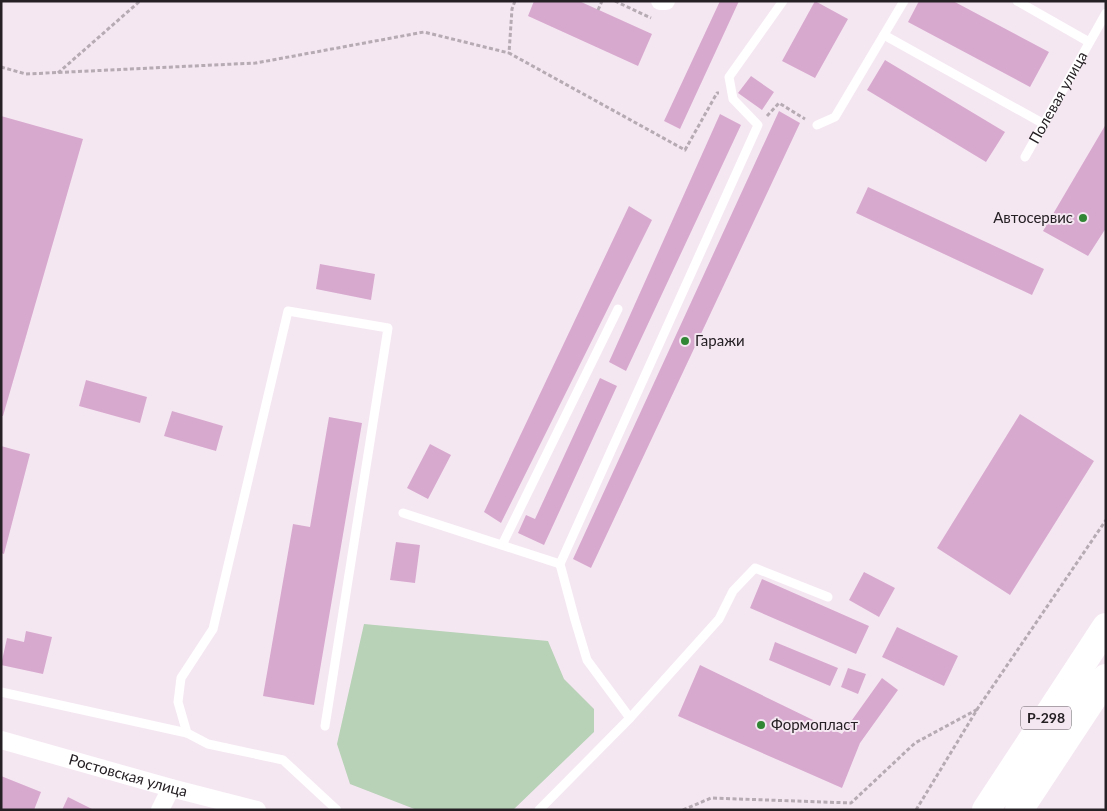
<svg xmlns="http://www.w3.org/2000/svg" width="1107" height="811" viewBox="0 0 1107 811" font-family="Lato,sans-serif">
<style>
.green{fill:#b7d2b6}
.building{fill:#d8a9cf}
.lines{fill:none;stroke-linecap:round;stroke-linejoin:round}
.path{stroke:#b6aab3;stroke-width:3;stroke-dasharray:4 2.5;stroke-linecap:butt}
.service{stroke:#fff;stroke-width:9}
.minor{stroke:#fff;stroke-width:18}
.trunk{stroke:#fff;stroke-width:28}
.poi-dot{fill:#308634;stroke:#f5e7f2;stroke-width:2}
.labels{text-anchor:middle;stroke-width:4;stroke-linejoin:round;paint-order:stroke}
.shield{fill:#f5e7f2;stroke:#635c62;stroke-width:1}
.shield-label{font-size:14px;font-weight:bold;fill:#252024}
.street-label{font-size:15px;fill:#252024;stroke:#f5e7f2}
.poi-label{font-size:15px;fill:#252024;stroke:#f5e7f2;text-anchor:start}
</style>
<rect width="100%" height="100%" fill="#f5e7f2"/>
<path class="green" d="M364 624 548 641 564 679 594 709V732L513 810H417L350 784 337 744Z"/>
<path class="building" d="M534 1H579L652 34 638 66 528 16Z
M720 1H739L680 129 664 121Z
M815 1 848 19 815 78 782 61Z
M919 1H953L1049 52 1030 87 908 22Z
M885 60 1005 132 986 162 867 90Z
M751 76 774 92 762 110 738 93Z
M779 111 800 123 591 568 573 559Z
M720 114 741 125 626 371 609 362Z
M1 116 83 139 3 416H1Z
M1106 124V228L1088 256 1043 231Z
M868 187 1044 269 1032 295 856 213Z
M629 206 652 220 501 523 484 512Z
M320 264 375 274 371 300 316 289Z
M600 378 617 386 544 545 518 533 526 515 535 519Z
M86 380 147 397 140 423 79 406Z
M172 411 223 426 216 451 164 436Z
M1020 414 1094 461 1010 595 937 548Z
M329 417 362 423 314 705 263 696 293 524 310 527Z
M430 444 451 455 428 499 407 488Z
M1 446 30 454 4 554 1 553Z
M396 542 420 545 415 583 390 580Z
M864 572 895 588 879 617 849 600Z
M762 579 869 626 856 654 750 608Z
M897 627 958 656 944 686 882 657Z
M26 631 52 637 43 674 1 665 7 638 24 642Z
M775 642 838 668 830 686 769 660Z
M700 665 842 734 882 678 898 690 860 743 842 788 678 716Z
M848 668 866 674 858 694 841 687Z
M1 776 41 792 34 810H1Z
M68 797 94 810H62Z"/>
<g class="lines">
<path class="path" d="M515 1 512 9 509 53 685 150 717 93H719
M615 1 651 18
M598 10 602 1
M1 67 26 74 256 63 424 32 509 53
M58 73 140 1
M767 116 779 103 805 119
M683 810 711 798 851 803 915 743 978 709
M916 810 978 708 1106 520"/>
<g class="service">
<path d="M1017 1 1089 42"/>
<path d="M884 35 1044 124"/>
<path d="M817 125 835 117 904 1"/>
<path id="s1" d="M1025 157 1106 13"/>
<path d="M403 513 560 564"/>
<path d="M502 545 618 309"/>
<path d="M1 692 187 733"/>
<path d="M630 718 719 619 733 591 755 568 828 597"/>
<path d="M325 726 388 328 288 311 213 629 181 678 178 702 187 733 208 744 283 760 337 810"/>
<path d="M539 810 630 718 587 660 575 620 560 564 758 125 733 99 729 77 783 1"/>
</g>
<g class="minor">
<path d="M660 1H666"/>
<path id="s2" d="M1 740 171 788 257 810"/>
<path d="M160 810 171 788"/>
</g>
<path class="trunk" d="M986 810 1106 627
M1019 810 1106 678"/>
</g>
<g class="poi-dot">
<circle cx="1083" cy="218" r="5"/>
<circle cx="685" cy="341" r="5"/>
<circle cx="761" cy="725" r="5"/>
</g>
<g class="labels">
<rect class="shield" x="1021" y="706.5" width="50" height="23" rx="4"/>
<g class="shield-label">
<text x="1046" y="723">Р-298</text>
</g>
<g class="street-label">
<text dy="5" stroke="none"><textPath href="#s1" startOffset="68">Полевая улица</textPath></text>
<text dy="5" stroke="none"><textPath href="#s2" startOffset="132">Ростовская улица</textPath></text>
</g>
<g class="poi-label">
<text x="1073" y="223" text-anchor="end">Автосервис</text>
<text x="695" y="346">Гаражи</text>
<text x="771" y="730">Формопласт</text>
</g>
</g>
<rect width="1107" height="811" fill="none" stroke="#252024" stroke-width="5"/>
</svg>
